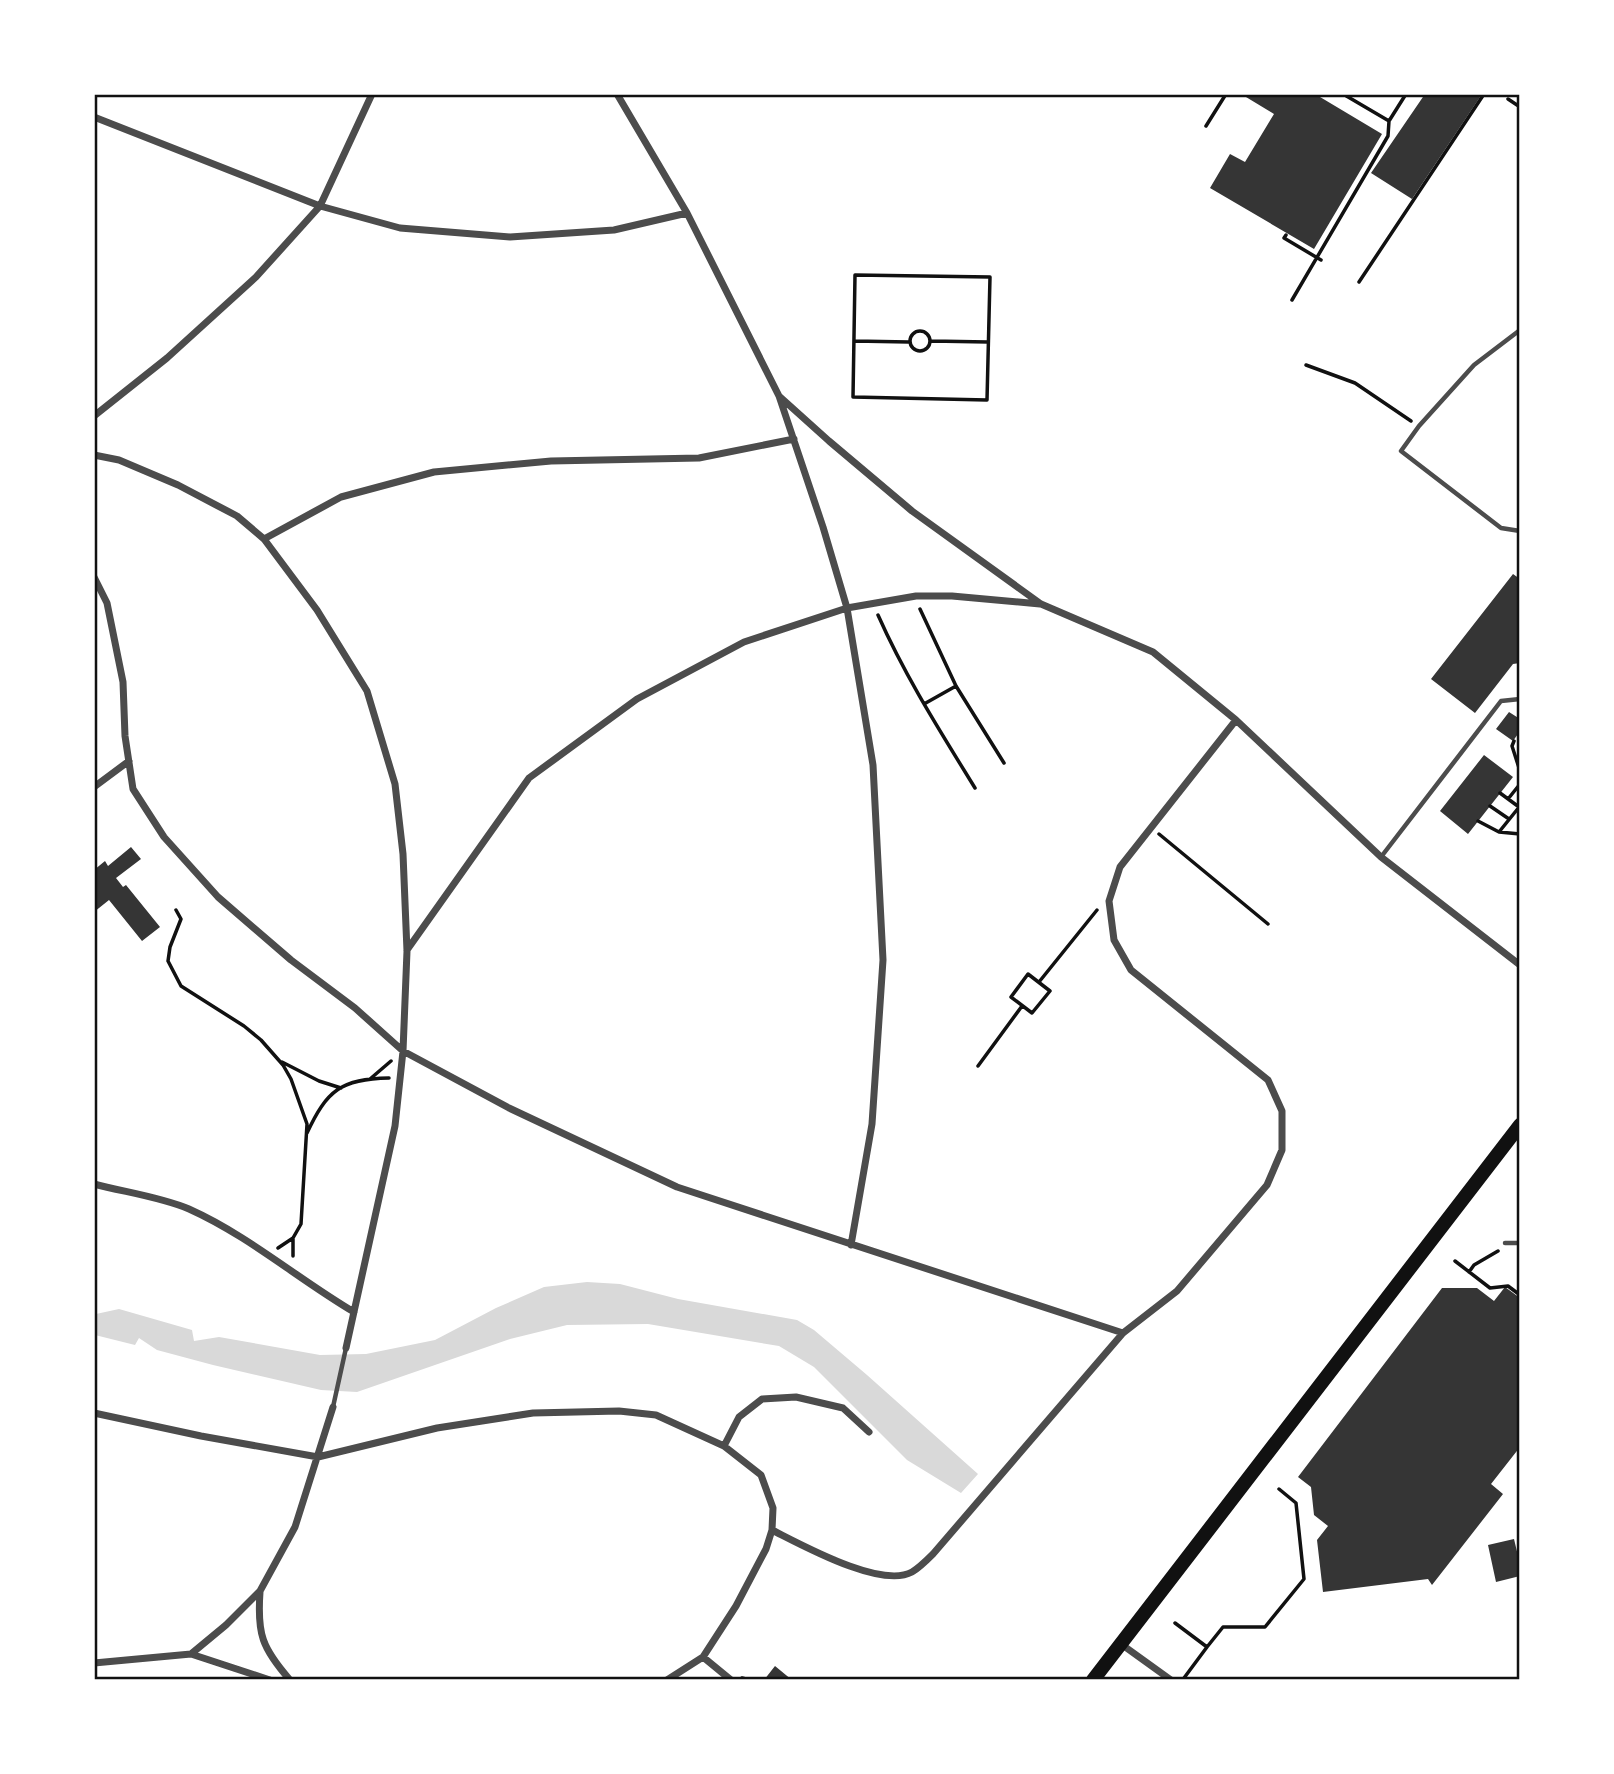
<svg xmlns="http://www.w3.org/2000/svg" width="1614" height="1774" viewBox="0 0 1614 1774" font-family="'Roboto Condensed',sans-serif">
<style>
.water{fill:#d9d9d9}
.building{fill:#353535}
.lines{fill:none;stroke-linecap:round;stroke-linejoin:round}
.path{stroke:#111;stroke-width:3.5}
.service{stroke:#4c4c4c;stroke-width:4.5}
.minor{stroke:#4c4c4c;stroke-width:7}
.primary{stroke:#111;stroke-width:14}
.neatline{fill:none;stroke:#111;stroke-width:2.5}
</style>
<rect width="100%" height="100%" fill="#fff"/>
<path class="water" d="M587 1282 620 1284 678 1299 797 1320 814 1330 867 1375 978 1474 961 1493 907 1460 814 1367 779 1346 648 1324 567 1325 510 1339 357 1392 321 1390 213 1365 157 1350 139 1338 135 1345 95 1335 94 1311 96 1314 119 1309 192 1330 194 1341 219 1337 320 1355 366 1354 435 1340 496 1308 544 1287Z"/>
<path class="building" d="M1241 94H1315L1382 134 1314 249 1210 188 1230 154 1245 162 1274 114Z
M1425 94H1482L1412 199 1371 173Z
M1513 574 1520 579V663L1513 664 1475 713 1431 679Z
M1509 712 1520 719V731L1513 741 1496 729Z
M1484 755 1513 777 1468 834 1440 811Z
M131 847 141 859 116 878 123 887 126 885 160 927 142 941 109 900 94 912V870L105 861 108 866Z
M1505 1287 1520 1298V1447L1491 1484 1503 1494 1432 1585 1428 1579 1323 1592 1317 1540 1328 1526 1314 1515 1311 1487 1298 1477 1442 1288H1477L1494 1301Z
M1514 1539 1520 1564V1576L1496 1582 1488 1545Z
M775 1666 792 1680H764Z"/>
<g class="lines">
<path class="path" d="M1343 94 1389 121 1406 94
M1508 99 1520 107
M1206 126 1226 94
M1286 235 1284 238 1321 260
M855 275 990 277 987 400 853 397Z
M1359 282 1484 94
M1292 300 1388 136 1389 121
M910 341a10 10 0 1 1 20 0a10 10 0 1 1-20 0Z
M854 341 909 342
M931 341 988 342
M1306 365 1355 383 1411 421
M920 609 956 686 1004 763
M878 615C905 676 940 731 975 788
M924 704 956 686
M1514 741 1512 746 1520 771
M1500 793 1519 807
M1508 799 1520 784
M1490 806 1509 819
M1520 806 1499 832 1520 834
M1478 821 1499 832
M1159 834 1268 924
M176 910 181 919 170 947 168 961 181 986 244 1026 261 1040 283 1065 291 1079 307 1124 301 1224 293 1238 278 1248
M1028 974 1050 991 1032 1013 1011 997Z
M1039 982 1097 910
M282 1062 319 1081 341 1088
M978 1066 1022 1006
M370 1079 391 1061
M307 1133C327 1090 341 1079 389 1078
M293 1256V1239
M1455 1261 1490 1288 1508 1286 1520 1295
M1469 1272 1474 1265 1498 1251
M1175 1623 1207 1647 1184 1678
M1207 1647 1223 1627H1265L1304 1579 1296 1503 1279 1489
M742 1678 750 1680"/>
<path class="service" d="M1520 330 1474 365 1419 426 1401 451 1501 528 1520 531
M1381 857 1501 701 1520 699
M1505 1243H1520
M333 1407 346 1348"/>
<path class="minor" d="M617 94 687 213 779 396 829 441 912 511 1041 604 1153 652 1236 720 1381 857 1520 965
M94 117 320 206 400 228 510 237 614 230 687 213
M779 396 823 527 847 608 873 765 883 960 872 1124 851 1245
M94 416 167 358 256 277 320 206 372 94
M94 455 119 460 178 485 237 516 264 539 317 610 367 691 395 784 403 854 407 951 403 1051 395 1126 346 1348
M264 539 341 497 434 472 551 461 699 458 794 439
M94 577 107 603 123 682 125 736 133 789 164 837 218 897 291 960 355 1008 403 1051 509 1108 677 1187 1123 1333
M94 787 129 761
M407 950 529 778 637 699 744 642 847 608 916 596H952L1040 604
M94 1184C124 1192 161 1197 189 1209 249 1236 298 1279 354 1312
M94 1413 201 1436 318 1457 437 1428 533 1413 619 1411 656 1415 724 1446 761 1475 773 1508 772 1530 766 1549 736 1606 703 1657 667 1680
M724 1446 739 1417 762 1399 796 1397 843 1408 869 1432
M772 1530C802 1545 881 1589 912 1572 919 1568 927 1560 933 1554L1123 1333 1177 1291 1267 1185 1282 1150V1111L1268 1080 1131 970 1114 940 1109 901 1120 867 1236 720
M260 1592C257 1634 262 1648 290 1680
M1121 1644 1171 1680
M191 1654 226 1625 260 1591 295 1527 333 1407
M703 1657 731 1680
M94 1663 191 1654 270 1680"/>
<path class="primary" d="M1093 1680 1520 1125"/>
</g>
<rect width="1614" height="1774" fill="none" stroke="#ffffff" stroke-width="192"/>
<rect x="96" y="96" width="1422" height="1582" class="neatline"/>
</svg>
